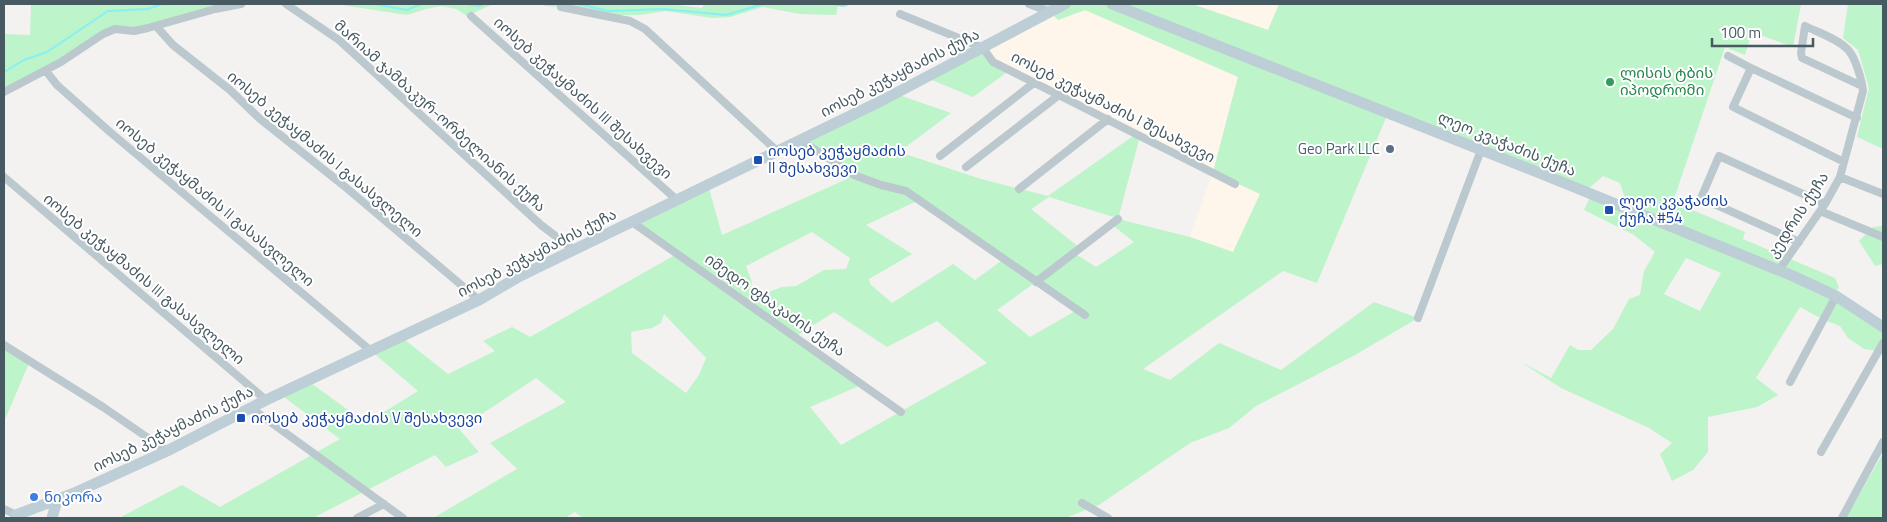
<svg xmlns="http://www.w3.org/2000/svg" width="1887" height="522" viewBox="0 0 1887 522" font-family="'Titillium Web','Noto Sans Georgian',sans-serif">
<style>
.commercial{fill:#fef5eb}
.green{fill:#bdf4c9;fill-rule:evenodd}
.lines{fill:none;stroke-linecap:round;stroke-linejoin:round}
.stream{stroke:#86f0f5;stroke-width:2}
.street{stroke:#bbc9cf;stroke-width:8}
.secondary{stroke:#bdced6;stroke-width:11}
.leisure-dot{fill:#2e9e5b;stroke:#fff;stroke-width:2}
.service-dot{fill:#5c6f8a;stroke:#fff;stroke-width:2}
.transit-dot{fill:#1a4fb4;stroke:#fff;stroke-width:2}
.shop-dot{fill:#3f7fe0;stroke:#fff;stroke-width:2}
.labels{text-anchor:middle;stroke-width:4;stroke-linejoin:round;paint-order:stroke}
.street-label{font-size:15px;fill:#475961;stroke:#fff}
.leisure-label{font-size:15px;fill:#27864d;stroke:#fff;text-anchor:start}
.service-label{font-size:15px;fill:#4e5e75;stroke:#fff;text-anchor:end}
.transit-label{font-size:15px;fill:#164399;stroke:#fff;text-anchor:start}
.shop-label{font-size:15px;fill:#366cbe;stroke:#fff;text-anchor:start}
</style>
<rect width="100%" height="100%" fill="#f4f1f1"/>
<path class="commercial" d="M1192 4H1279L1268 30Z
M1085 10 1238 77 1213 172 1260 194 1233 252 1190 237 1212 173 993 62 983 48 1050 12 1059 20Z"/>
<path class="green" d="M31 4H241L148 28 115 29 4 92V34L30 35Z
M335 4H493L467 16 456 9 442 6 426 9 407 15Z
M541 4H667L702 8 704 4 838 5 836 15 800 14 763 7 730 17 712 18 666 11 640 15H609L561 7 545 6Z
M1029 4H1112L1388 113 1317 283 1283 271 1143 369 1170 380 1219 343 1281 370 1374 302 1418 318 1355 355 1256 406 1229 428 1190 443 1099 505 1065 518H583L575 512 565 518H433L517 469 490 443 566 402 536 378 459 429 479 452 446 467 435 455 313 518H119L182 485 220 507 340 439 280 394 308 381 366 423 418 391 370 350 400 336 448 374 495 351 483 341 512 327 530 337 675 255 632 222 708 185 722 235 847 179 806 137 896 94 951 113 899 152 981 179 1048 196 1136 134 1140 136 1118 219 1190 237 1233 252 1260 194 1213 172 1238 77 1085 10 1058 20 1050 12ZM1049 197 1117 218 1111 224 1134 242 1096 267 1074 253 1080 248 1031 209ZM919 200 1004 259 975 280 953 264 892 303 870 284 869 279 912 254 866 225ZM812 232 850 258 846 269 824 270 796 286 782 287 766 293 749 294 752 282 746 266ZM1036 282 1077 310 1030 337 997 310ZM834 312 887 347 937 321 987 363 841 445 810 407 866 383 798 335ZM664 314 706 358 699 375 686 393 632 353 631 332 652 328 661 323Z
M1123 4H1192L1268 30 1279 4H1801L1793 47 1752 32 1745 55 1725 47 1673 202 1745 232 1743 239 1835 278 1839 288 1834 292 1627 205 1620 183 1603 176 1588 189Z
M1848 4H1883V149L1857 137 1869 88 1858 50 1843 38Z
M983 48 993 62 1010 70 973 97 927 78Z
M1591 195 1793 276 1883 327V356L1879 351 1864 349 1848 338 1840 326 1824 320 1800 307 1756 378 1778 395 1757 407 1708 417V452L1693 470 1672 481 1660 454 1672 443 1649 428 1561 388 1521 362 1551 378 1570 345 1578 350H1591L1613 329 1629 299 1640 295 1644 271 1655 252 1634 235 1584 210ZM1686 258 1721 273 1700 311 1664 294Z
M1883 226V264L1875 266 1859 241 1873 227Z
M4 348 29 363 4 422Z
M1883 453V518H1846Z"/>
<g class="lines">
<path class="stream" d="M374 4 407 10 421 4
M466 4 479 6 484 4
M579 4 608 11 664 9 726 15 763 4
M834 4 843 6 849 4
M4 72 24 60 47 52 108 11 148 9 162 4"/>
<path class="street" d="M286 4 339 40 541 225 574 250
M1029 4 1050 12
M561 7 630 21 645 29 777 151
M900 14 983 48 993 62 1235 184
M471 16 677 200
M156 26 173 45 230 90 259 118 343 185 479 300
M1728 56 1751 68
M46 71 57 85 110 132 370 350
M4 92 61 62 103 34 115 29 134 31 148 28 215 9 241 4
M800 140 854 175 881 185 906 191 1085 315
M940 156 1035 82
M1844 162 1733 107 1751 68 1857 118
M966 167 1059 95
M4 177 266 400
M1840 177 1883 194
M1019 189 1108 119
M1820 211 1883 237
M632 222 901 412
M1799 242 1701 198 1719 156 1825 204
M1779 270 1825 204 1840 177 1863 91C1862 81 1856 59 1849 51 1841 40 1817 32 1805 26L1801 53 1802 58 1862 86
M1036 282 1118 219
M1418 318 1481 150
M4 345 103 407 167 451
M1790 382 1836 296
M251 408 403 518
M1821 452 1883 343
M1082 503 1108 518
M4 509 16 515
M357 518 384 504
M1842 518 1883 442"/>
<path class="secondary" d="M1112 4 1537 172 1793 276 1836 296 1883 327
M16 515 72 494 167 451 266 400 479 300 520 276 881 101 1065 4
M52 518 56 504 60 499"/>
</g>
<circle class="leisure-dot" cx="1610" cy="82" r="5"/>
<circle class="service-dot" cx="1390" cy="149" r="5"/>
<g class="transit-dot">
<rect x="753" y="155" width="10" height="10" rx="2.5"/>
<rect x="1604" y="205" width="10" height="10" rx="2.5"/>
<rect x="236" y="413" width="10" height="10" rx="2.5"/>
</g>
<circle class="shop-dot" cx="34" cy="497" r="5"/>
<g class="labels">
<g class="street-label">
<text transform="translate(900 73) rotate(-27)" y="5">იოსებ კეჭაყმაძის ქუჩა</text>
<text transform="translate(583 98) rotate(42)" y="5">იოსებ კეჭაყმაძის III შესახვევი</text>
<text transform="translate(1113 107) rotate(27)" y="5">იოსებ კეჭაყმაძის I შესახვევი</text>
<text transform="translate(440 116) rotate(42)" y="5">მარიამ ჯამბაკურ-ორბელიანის ქუჩა</text>
<text transform="translate(1507 144) rotate(22)" y="5">ლეო კვაჭაძის ქუჩა</text>
<text transform="translate(325 154) rotate(40)" y="5">იოსებ კეჭაყმაძის I გასასვლელი</text>
<text transform="translate(215 202) rotate(40)" y="5">იოსებ კეჭაყმაძის II გასასვლელი</text>
<text transform="translate(1798 215) rotate(-57)" y="5">კედრის ქუჩა</text>
<text transform="translate(537 253) rotate(-27)" y="5">იოსებ კეჭაყმაძის ქუჩა</text>
<text transform="translate(144 279) rotate(40)" y="5">იოსებ კეჭაყმაძის III გასასვლელი</text>
<text transform="translate(775 305) rotate(35)" y="5">იმედო ფხაკაძის ქუჩა</text>
<text transform="translate(173 429) rotate(-26)" y="5">იოსებ კეჭაყმაძის ქუჩა</text>
</g>
<g class="leisure-label">
<text x="1620" y="78">ლისის ტბის<tspan x="1620" dy="17">იპოდრომი</tspan></text>
</g>
<g class="service-label">
<text x="1380" y="154">Geo Park LLC</text>
</g>
<g class="transit-label">
<text x="768" y="156">იოსებ კეჭაყმაძის<tspan x="768" dy="17">II შესახვევი</tspan></text>
<text x="1619" y="206">ლეო კვაჭაძის<tspan x="1619" dy="17">ქუჩა #54</tspan></text>
<text x="251" y="423">იოსებ კეჭაყმაძის V შესახვევი</text>
</g>
<g class="shop-label">
<text x="44" y="502">ნიკორა</text>
</g>
</g>
<rect width="1887" height="522" fill="none" stroke="#475961" stroke-width="10"/>
<path d="M1712 38v8h101v-8" fill="none" stroke="#475961" stroke-width="2.5"/>
<text x="1720" y="38" font-size="15" fill="#475961" stroke="#ffffff" stroke-width="4" paint-order="stroke">100 m</text>
</svg>
